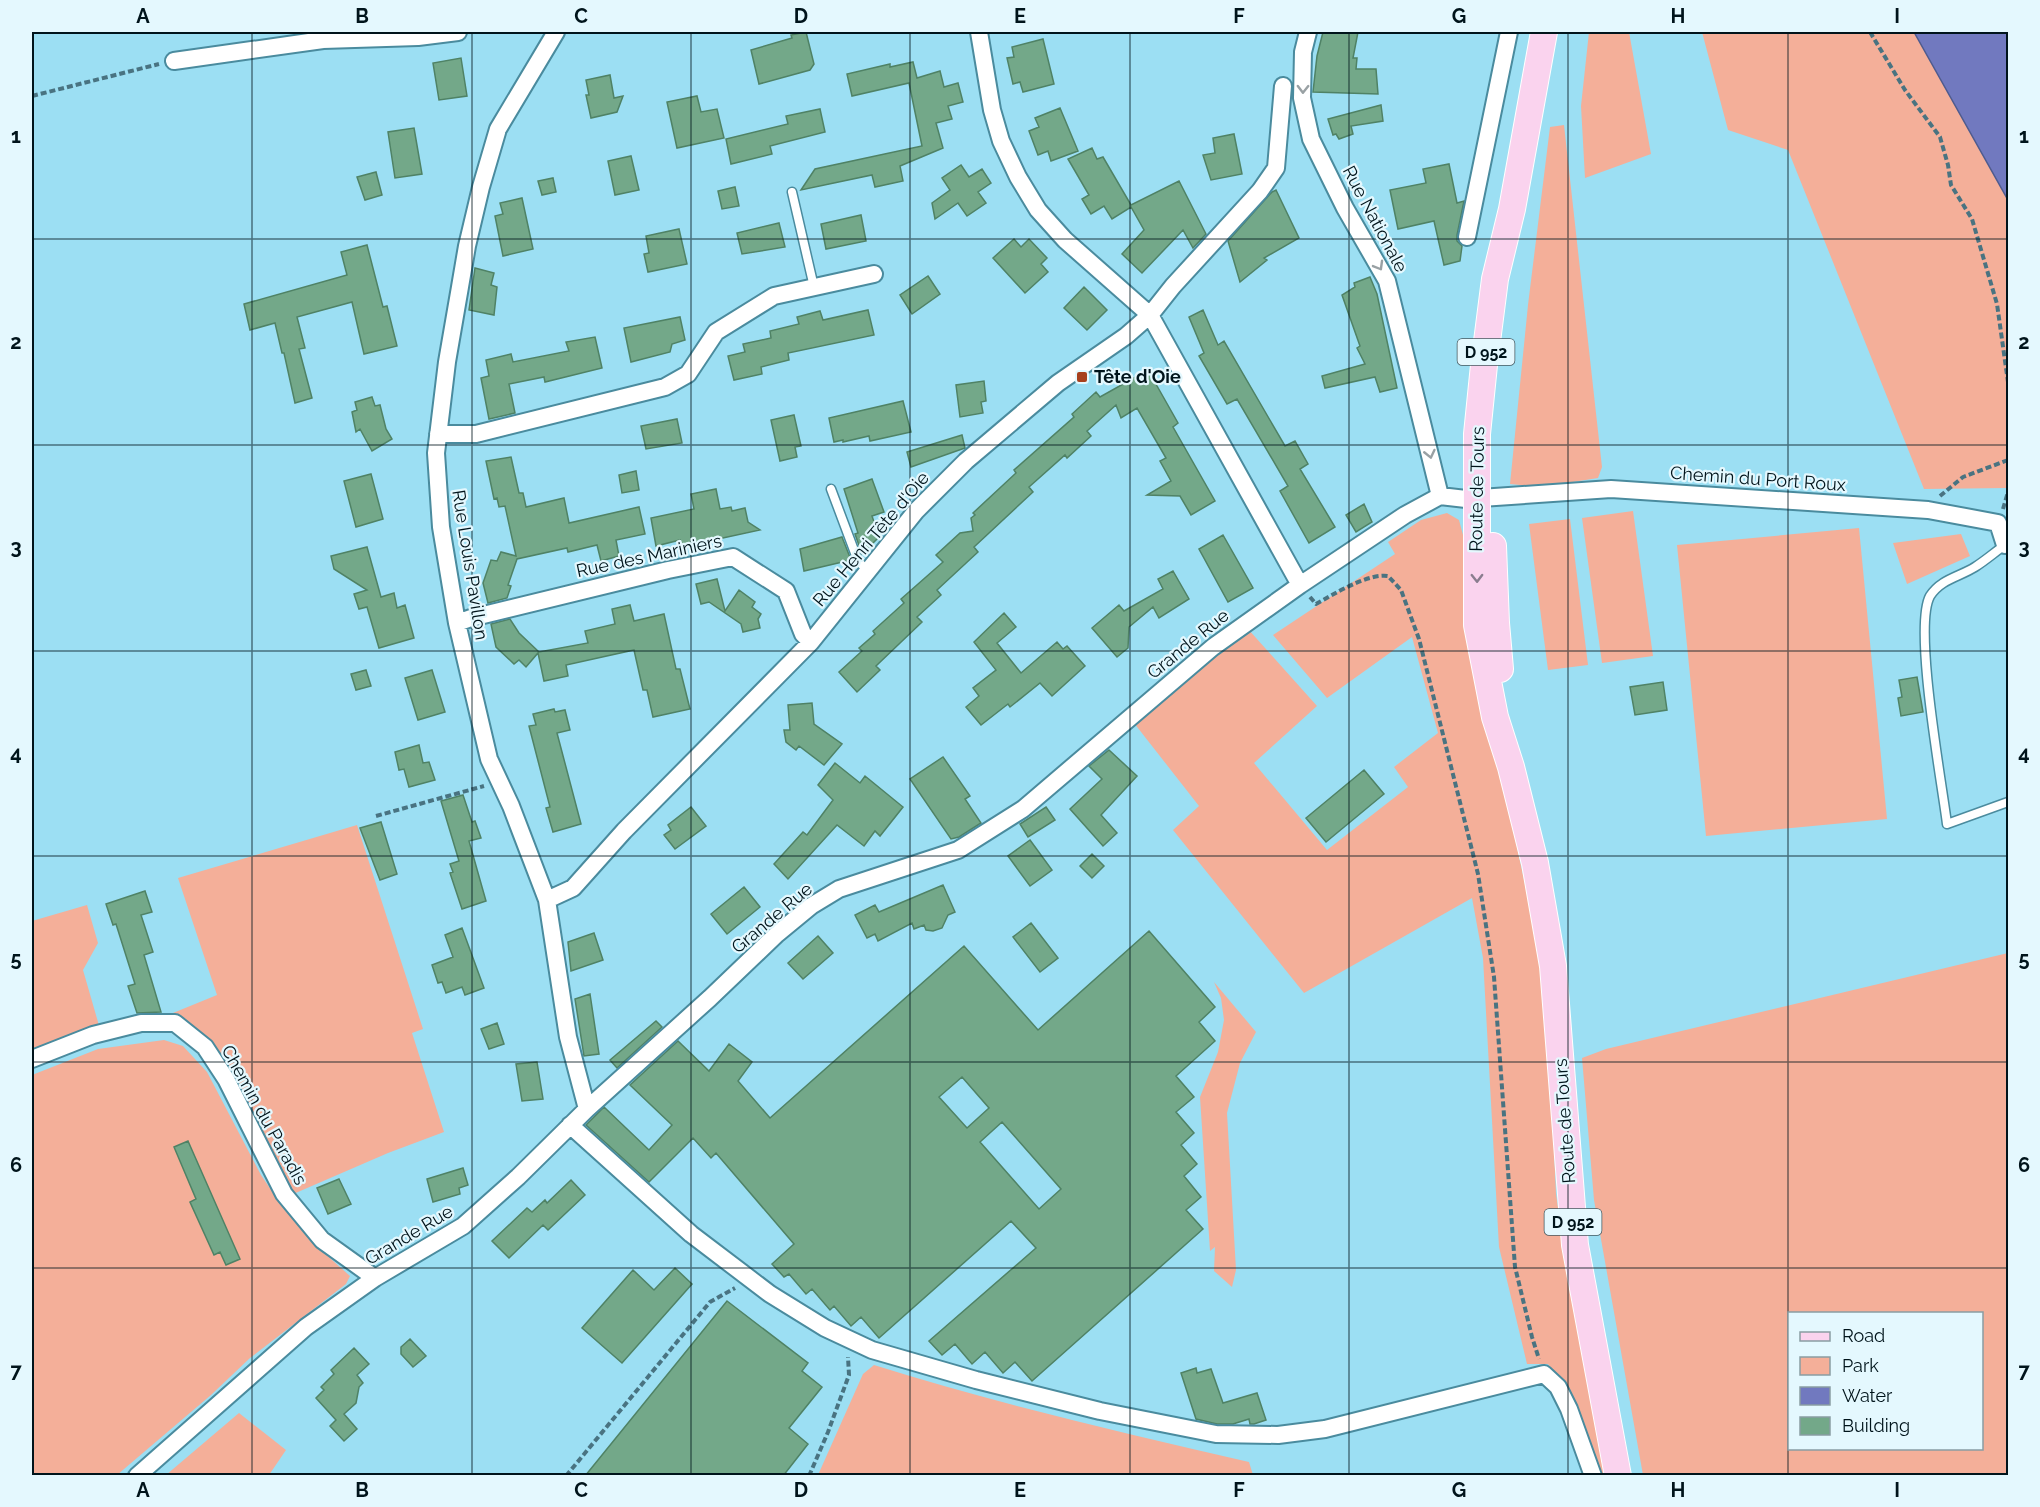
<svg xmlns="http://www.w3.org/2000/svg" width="2040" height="1507" viewBox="0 0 2040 1507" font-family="Raleway,sans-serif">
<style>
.green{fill:#f4af99;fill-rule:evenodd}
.water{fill:#7179bf;stroke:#4f5b8e;stroke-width:1.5}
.building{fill:#73a889;stroke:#4f8265;stroke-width:1.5;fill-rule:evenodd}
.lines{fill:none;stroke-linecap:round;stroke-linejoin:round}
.service-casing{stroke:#4a8b9e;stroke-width:11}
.minor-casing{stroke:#4a8b9e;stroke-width:20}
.primary-casing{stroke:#fff;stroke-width:28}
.path{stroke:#497381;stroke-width:4;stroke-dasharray:6 3;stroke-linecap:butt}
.service{stroke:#fff;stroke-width:8}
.minor{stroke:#fff;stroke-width:16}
.primary{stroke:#fad3ee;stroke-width:26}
.oneway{stroke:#99a1a4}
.oneway2{stroke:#8a7d8f}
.grid{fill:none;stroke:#00141b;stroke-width:1.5;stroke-opacity:0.55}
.poi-dot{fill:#a7401d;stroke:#e4f8fe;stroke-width:2}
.labels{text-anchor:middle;stroke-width:4.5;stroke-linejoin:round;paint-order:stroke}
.shield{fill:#e4f8fe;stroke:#44585f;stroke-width:1.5}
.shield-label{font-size:16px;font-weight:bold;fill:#00141b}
.street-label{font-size:18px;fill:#00141b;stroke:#e4f8fe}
.poi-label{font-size:18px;font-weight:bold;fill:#00141b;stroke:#e4f8fe;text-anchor:start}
.neatline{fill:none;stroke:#00141b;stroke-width:2}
.grid-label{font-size:20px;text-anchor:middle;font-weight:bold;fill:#00141b}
</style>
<rect width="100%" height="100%" fill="#9cdff3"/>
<path class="green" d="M1589 32H1629L1651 154 1585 178 1581 106Z
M1702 32H1914L2008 200V488L1924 489 1788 150 1728 130Z
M1564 125 1602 467 1598 478 1541 487 1510 484 1528 305 1550 127Z
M1633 511 1653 656 1602 663 1582 518Z
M1447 513 1459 520 1463 535 1465 605 1471 664 1504 787 1536 935 1549 1039 1556 1194 1572 1301 1605 1475H1598L1564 1384 1548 1364H1527L1499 1247 1483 958 1472 898 1304 993 1173 830 1199 806 1134 723 1248 629 1317 706 1254 763 1327 850 1408 787 1394 767 1438 733 1412 637 1327 698 1273 635 1395 554 1388 542 1421 520Z
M1570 519 1588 665 1548 670 1529 524Z
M1859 528 1887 819 1706 836 1677 545Z
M1961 534 1970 556 1907 584 1893 543Z
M357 825 423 1029 412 1033 444 1132 388 1153 291 1195 211 1042 173 1013 217 995 178 878Z
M87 905 98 943 83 970 100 1029 32 1053V921Z
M2008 953V1475H1643L1594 1200 1582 1058 1606 1049ZM1790 1314H1982V1448H1790Z
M1214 982 1256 1032 1240 1063 1227 1113 1236 1270 1232 1287 1214 1271 1215 1247 1210 1251 1200 1097 1218 1052 1224 1020 1221 998Z
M164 1040 183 1046 207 1072 261 1175 282 1206 313 1243 350 1276 346 1284 250 1358 211 1395 117 1475 32 1476V1075L98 1049Z
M874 1365C998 1404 1123 1433 1249 1462L1253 1475H818L863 1374Z
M239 1413 286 1450 269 1475H166Z"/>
<path class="water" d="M1914 32H2008V200Z"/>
<path class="building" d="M806 32 814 64 810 70 759 84 751 50 792 38 791 35Z
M1323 32H1358L1353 58H1357L1356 69H1376L1378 94 1313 92 1317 56Z
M1043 39 1054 84 1023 92 1020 82 1013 84 1007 58 1014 57 1012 47Z
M461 58 467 96 439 100 433 63Z
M913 62 917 78 940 71 944 87 958 83 963 102 948 106 952 119 936 123 943 148 900 166 903 181 875 187 872 175 801 190 815 169 922 146 909 83 852 96 847 74 890 64V67Z
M610 75 614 98 623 96 617 112 591 118 586 95H589L586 80Z
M697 96 701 112 717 109 724 138 677 148 667 102Z
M1381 105 1383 121 1351 126 1353 134 1339 139 1336 134 1333 135 1328 119Z
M1060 108 1078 151 1051 161 1048 151 1038 155 1029 131 1039 127 1035 118Z
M820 109 825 132 770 146 772 154 731 164 726 139 788 124 786 116Z
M414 128 422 174 395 178 388 132Z
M1234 134 1242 174 1211 180 1203 155 1215 153 1213 138Z
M1092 148 1097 159 1103 157 1131 205 1179 181 1206 234 1193 248 1183 230 1142 273 1122 254 1144 230 1131 207 1112 219 1104 206 1091 214 1082 199 1089 195 1068 159Z
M631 156 639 190 615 195 608 161Z
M1449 164 1457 203 1464 201 1457 235V241L1462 246 1460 261 1444 265 1434 221 1398 229 1390 190 1426 183 1423 169Z
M961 165 969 177 982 169 991 183 978 192 986 203 967 216 958 203 935 219 932 203 950 190 942 178Z
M376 172 382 195 365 200 357 177Z
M553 178 556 192 542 195 538 181Z
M735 187 739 206 722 209 718 191Z
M1276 190 1299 238 1264 258 1267 260 1240 282 1228 241 1272 192Z
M522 198 533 249 503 256 495 216 503 214 500 203Z
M861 215 866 241 826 249 821 224Z
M779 223 785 247 742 254 737 233Z
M679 229 687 264 648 272 644 254 649 253 646 236Z
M1014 239 1021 247 1029 239 1047 258 1041 264 1048 272 1025 293 993 258Z
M367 245 383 307 387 306 397 346 364 354 352 302 297 317 305 348 299 349 312 398 295 403 284 353H282L275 323 250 330 244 304 347 275 341 252Z
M475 268 494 273 491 285 497 287 494 315 469 310Z
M928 276 940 294 912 314 900 295Z
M1370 277 1377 294 1397 388 1380 392 1375 377 1325 388 1322 376 1365 364 1357 348 1360 346 1342 295 1355 287 1354 283Z
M1084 287 1107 310 1087 330 1064 308Z
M868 310 874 335 788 353 789 360 761 367 762 374 734 380 728 356 745 352 743 344 771 338 770 331 799 324 797 317 820 311 823 320Z
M1203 310 1218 345 1224 341 1285 446 1295 441 1308 464 1300 469 1335 527 1309 543 1280 491 1288 486 1237 399 1227 404 1199 356 1204 353 1189 317Z
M680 317 685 340 672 344 670 352 631 362 624 328Z
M595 337 602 368 545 382 544 377 509 384 515 413 489 419 481 378 489 376 486 360 511 354 513 362 569 351 566 342Z
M1148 370 1178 423 1173 427 1215 501 1191 515 1180 496 1147 495 1171 481 1160 461 1166 458 1137 408 1121 418 1116 405 1087 431 1091 436 1067 458 1065 455 1029 487 1033 492 974 547 978 552 937 590 941 595 917 617 922 622 876 666 880 670 857 692 839 672 862 651 859 648 875 634 873 631 904 603 901 599 943 562 936 555 960 533 973 531 971 518 975 515 973 513 1016 473 1014 470 1074 417 1072 414 1096 392 1100 397Z
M984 381 986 401 981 402 983 413 960 417 956 385Z
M372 397 375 406 380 405 386 429 392 439 372 451 360 429 356 432 352 412 357 410 355 402Z
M903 401 911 432 870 441 869 436 843 442V440L834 442 829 418Z
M794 415 801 446 795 447 797 457 780 461 771 420Z
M677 419 682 443 646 449 641 426Z
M962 435 965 448 911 467 907 452Z
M511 457 519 493H523L526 507 564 498 569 523 639 507 645 534 616 540 619 556 601 561 597 545 568 552 567 548 517 559 508 585 511 586 507 598 488 603 483 583 491 560 497 561 501 552 516 556 505 506 499 507 497 498 494 499 486 461Z
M636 471 639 490 622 493 619 475Z
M371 474 383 519 356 527 344 481Z
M872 479 884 512 872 516 879 537 862 554 855 534 858 533 844 489Z
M716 489 720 509 731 507 732 511 745 508 748 522 760 530 681 547 680 540 656 546 651 518 694 509 691 494Z
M1364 504 1372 522 1356 532 1346 515Z
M1223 535 1253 588 1228 602 1199 549Z
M842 537 851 560 804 571 800 549Z
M367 547 381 597 394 593 397 608 405 605 414 638 379 648 367 607 359 609 354 594 367 590 334 569 331 556Z
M1173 571 1189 599 1159 618 1153 607 1129 627 1128 648 1117 657 1092 628 1119 605 1124 611 1163 589 1158 579Z
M717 579 725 611 739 590 755 602 752 607 761 614 758 619 760 628 743 632 741 624 709 602 701 604 696 584Z
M630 605 634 621 664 614 676 669H680L690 709 653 717 647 690H643L634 650 566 665 568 676 544 681 538 653 526 667 519 660 514 664 496 647 491 624 510 619 519 633 539 652 588 643 585 631 615 624 612 609Z
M1004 613 1016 627 997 643 1021 673 1057 642 1063 649 1067 646 1085 666 1052 696 1040 683 1010 707 1008 704 981 725 966 707 979 696 973 688 996 670 974 642Z
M366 670 371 686 356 690 351 674Z
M432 670 445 712 418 720 405 678Z
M1917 677 1923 712 1901 716 1898 698 1902 697 1899 680Z
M1663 682 1667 710 1635 715 1630 687Z
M812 703 814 724 842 744 824 765 799 746 796 750 786 742 784 730H790L788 705Z
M554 709 555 712 565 710 570 730 557 733 581 824 553 832 546 808 550 807 529 726 536 725 533 714Z
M419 745 423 763 429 762 435 780 409 787 404 769 399 770 395 752Z
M1109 750 1137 776 1101 815 1117 833 1103 846 1070 809 1102 779 1089 766Z
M943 757 970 796 965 799 981 823 959 837 951 839 910 779Z
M835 763 860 783 865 776 903 807 880 836 875 831 864 846 837 825 788 879 774 864 803 832 807 835 833 800 818 785Z
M1364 770 1384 794 1326 842 1306 818Z
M463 795 472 822 475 821 481 838 469 841 486 901 462 909 450 873 453 872 450 864 459 861 441 801Z
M691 807 706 826 675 849 664 835 671 830 668 825Z
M1046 807 1055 820 1028 837 1020 824Z
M381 822 397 874 380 880 360 828Z
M1030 840 1052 870 1030 886 1008 856Z
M1092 854 1104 866 1092 878 1080 866Z
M943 885 955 912 948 915 942 928 933 931 926 930 924 925 914 929 912 923 878 941 875 934 867 938 855 915 875 905 879 912Z
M744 887 760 907 727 934 711 914Z
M145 891 152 912 141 915 153 952 144 955 161 1012 137 1013 128 986 135 984 116 924 113 925 106 904Z
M1031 923 1058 958 1040 972 1013 937Z
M462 928 484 988 465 995 462 987 446 993 442 982 438 983 432 965 453 957 445 935Z
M1149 931 1215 1007 1199 1022 1215 1041 1176 1076 1194 1097 1176 1112 1194 1133 1181 1145 1197 1164 1184 1176 1201 1197 1186 1210 1203 1229 1032 1381 1015 1362 1003 1373 985 1352 972 1364 955 1344 942 1355 929 1341 1036 1248 1011 1221 879 1338 861 1317 851 1326 834 1306 830 1310 812 1289 806 1294 789 1274 784 1277 772 1264 794 1244 716 1153 711 1158 693 1138 649 1182 586 1125 604 1107 649 1150 672 1125 630 1085 678 1041 709 1071 729 1044 752 1062 738 1081 770 1118 964 946 1038 1030ZM962 1077 989 1108 967 1128 939 1097ZM1002 1122 1061 1189 1039 1209 980 1142Z
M594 933 603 960 571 971 568 942Z
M818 936 833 953 803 979 788 963Z
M590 994 599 1054 584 1056 575 999Z
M656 1021 662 1027 617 1068 610 1060Z
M497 1023 504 1044 489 1049 481 1029Z
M537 1062 543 1099 522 1101 516 1064Z
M188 1141 240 1259 226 1265 220 1252 214 1255 190 1202 196 1199 174 1147Z
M463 1168 468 1185 459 1188 460 1194 433 1202 427 1179Z
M339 1179 351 1204 328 1214 317 1188Z
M571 1180 585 1195 548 1230 543 1225 509 1258 492 1241 527 1208 532 1212 545 1200 547 1203Z
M675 1268 692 1284 622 1363 582 1328 633 1270 654 1290Z
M727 1301 808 1363 802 1371 822 1387 789 1428 808 1444 783 1476H585Z
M410 1339 426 1356 413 1367 401 1354V1347Z
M354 1348 369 1364 357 1375 363 1383 359 1387 356 1403 344 1414 357 1429 344 1441 330 1426 336 1420 316 1398 324 1390 321 1387 334 1374 331 1370Z
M1196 1368 1197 1373 1211 1369 1223 1403 1257 1393 1266 1420 1254 1424H1250L1249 1419 1233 1424H1217L1196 1419 1181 1373Z"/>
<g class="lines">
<defs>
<path id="service" d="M792 192 814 287
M831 489 858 561 868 571
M2005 545C1995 552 1986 560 1975 567 1959 577 1941 579 1930 596 1913 627 1942 783 1947 824L2008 802"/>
<path id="minor" d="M556 32 498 129 481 187 467 246 460 287 447 362 436 453 441 527 457 623 489 759 511 806 547 900 568 1037 587 1109
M979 32 992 110 1001 141 1018 177 1038 210 1065 240 1150 315 1300 585
M1308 32 1303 52 1302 98 1311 139 1345 208 1387 281 1440 496
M174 61 323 40 418 37 458 32
M1467 237 1509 32
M438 434H476L665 387 688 374 716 332 774 296 874 274
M457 623 471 618 668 570 733 557 786 591 803 634 811 642
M547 900 573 888 624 831 811 642 916 511 966 461 1058 383 1126 336 1150 315 1173 286 1260 191 1276 168 1283 86
M32 1059 93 1035 141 1023H175L205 1047 226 1079 284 1194 322 1240 375 1278
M570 1125 691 1234 770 1294 825 1328 872 1350 976 1380 1100 1411 1216 1434 1278 1435 1325 1429 1544 1374 1558 1387 1569 1409 1593 1476
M137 1476 306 1327 375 1278 463 1226 518 1177 587 1109 710 998 777 934 811 906 839 889 958 850 1023 809 1213 647 1300 585 1405 515 1440 496 1466 499 1611 489 1928 510 1998 523 2005 545"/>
<path id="primary" d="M1544 32 1512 209 1495 279 1484 365 1477 434V625L1495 717 1511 767 1535 863 1553 966 1575 1245 1618 1476
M1493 546 1496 623 1500 669"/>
</defs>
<use href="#service" class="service-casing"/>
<use href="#minor" class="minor-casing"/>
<use href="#primary" class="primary-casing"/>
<path class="path" d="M1870 32 1905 90 1940 137 1948 165 1951 185 1972 219 1997 304 2008 382
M32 96 159 64
M1940 496 1963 477 2008 460
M2003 509 2008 492
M1310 597 1316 604C1334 594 1368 573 1388 576L1401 590 1419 639 1478 874 1494 977 1515 1267 1532 1337 1539 1359
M376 816 484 786
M566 1476 710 1302 735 1288
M809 1476 828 1432 849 1375 848 1357"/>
<use href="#service" class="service"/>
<use href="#minor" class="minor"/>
<use href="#primary" class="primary"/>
</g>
<defs><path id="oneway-chevron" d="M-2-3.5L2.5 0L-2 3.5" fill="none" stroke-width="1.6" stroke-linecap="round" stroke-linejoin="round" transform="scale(1.5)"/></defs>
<g class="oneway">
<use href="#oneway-chevron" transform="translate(1303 89) rotate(91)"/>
<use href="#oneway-chevron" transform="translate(1379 266) rotate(60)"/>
<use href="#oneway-chevron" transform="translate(1430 454) rotate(77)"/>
</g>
<use class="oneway2" href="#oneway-chevron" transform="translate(1477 578) rotate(89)"/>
<path class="grid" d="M252 32V1476M472 32V1476M691 32V1476M910 32V1476M1130 32V1476M1349 32V1476M1568 32V1476M1788 32V1476M32 239H2008M32 445H2008M32 651H2008M32 856H2008M32 1062H2008M32 1268H2008"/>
<rect class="poi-dot" x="1076" y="371" width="12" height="12" rx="3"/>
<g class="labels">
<g class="shield">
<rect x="1457.5" y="339" width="57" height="26" rx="4.5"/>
<rect x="1544.5" y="1209" width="57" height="26" rx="4.5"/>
</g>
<g class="shield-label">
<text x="1486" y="358">D 952</text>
<text x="1573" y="1228">D 952</text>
</g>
<g class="street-label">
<text transform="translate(1375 219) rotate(62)" y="6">Rue Nationale</text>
<text transform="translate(1758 479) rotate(4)" y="6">Chemin du Port Roux</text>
<text transform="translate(1477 489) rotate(-89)" y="6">Route de Tours</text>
<text transform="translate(871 539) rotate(-50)" y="6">Rue Henri Tête d'Oie</text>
<text transform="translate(649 556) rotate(-12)" y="6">Rue des Mariniers</text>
<text transform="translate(470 565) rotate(81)" y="6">Rue Louis Pavillon</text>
<text transform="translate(1188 644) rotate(-39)" y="6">Grande Rue</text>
<text transform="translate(772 918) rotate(-40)" y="6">Grande Rue</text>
<text transform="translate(264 1115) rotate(61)" y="6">Chemin du Paradis</text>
<text transform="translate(1565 1121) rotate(-94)" y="6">Route de Tours</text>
<text transform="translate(409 1235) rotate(-31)" y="6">Grande Rue</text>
</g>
<g class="poi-label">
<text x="1094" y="383">Tête d'Oie</text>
</g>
</g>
<rect width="2040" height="1507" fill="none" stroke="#e4f8fe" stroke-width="66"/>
<rect x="1788" y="1312" width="195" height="138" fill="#e4f8fe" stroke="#899da3" stroke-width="1.5"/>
<rect x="1800" y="1332" width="30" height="9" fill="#fad3ee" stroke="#899da3" stroke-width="1.5"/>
<text x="1842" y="1342" font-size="18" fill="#00141b">Road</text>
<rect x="1800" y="1357" width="30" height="18" fill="#f4af99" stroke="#899da3" stroke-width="1.5"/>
<text x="1842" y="1372" font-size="18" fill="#00141b">Park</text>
<rect x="1800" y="1387" width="30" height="18" fill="#7179bf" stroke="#899da3" stroke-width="1.5"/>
<text x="1842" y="1402" font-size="18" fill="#00141b">Water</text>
<rect x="1800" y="1417" width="30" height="18" fill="#73a889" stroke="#899da3" stroke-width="1.5"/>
<text x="1842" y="1432" font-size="18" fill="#00141b">Building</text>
<rect x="33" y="33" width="1974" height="1441" class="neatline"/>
<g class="grid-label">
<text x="143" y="23">A</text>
<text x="362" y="23">B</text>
<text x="581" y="23">C</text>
<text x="801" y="23">D</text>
<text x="1020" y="23">E</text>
<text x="1239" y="23">F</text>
<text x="1459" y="23">G</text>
<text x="1678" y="23">H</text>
<text x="1897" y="23">I</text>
<text x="16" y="143">1</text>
<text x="2024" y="143">1</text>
<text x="16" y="349">2</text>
<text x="2024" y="349">2</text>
<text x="16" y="554">3</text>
<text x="2024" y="554">3</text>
<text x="16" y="760">4</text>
<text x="2024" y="760">4</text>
<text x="16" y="966">5</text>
<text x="2024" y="966">5</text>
<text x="16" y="1172">6</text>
<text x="2024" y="1172">6</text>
<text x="16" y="1378">7</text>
<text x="2024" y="1378">7</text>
<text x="143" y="1497">A</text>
<text x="362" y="1497">B</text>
<text x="581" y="1497">C</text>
<text x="801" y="1497">D</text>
<text x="1020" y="1497">E</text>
<text x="1239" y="1497">F</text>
<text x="1459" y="1497">G</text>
<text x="1678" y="1497">H</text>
<text x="1897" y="1497">I</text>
</g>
</svg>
